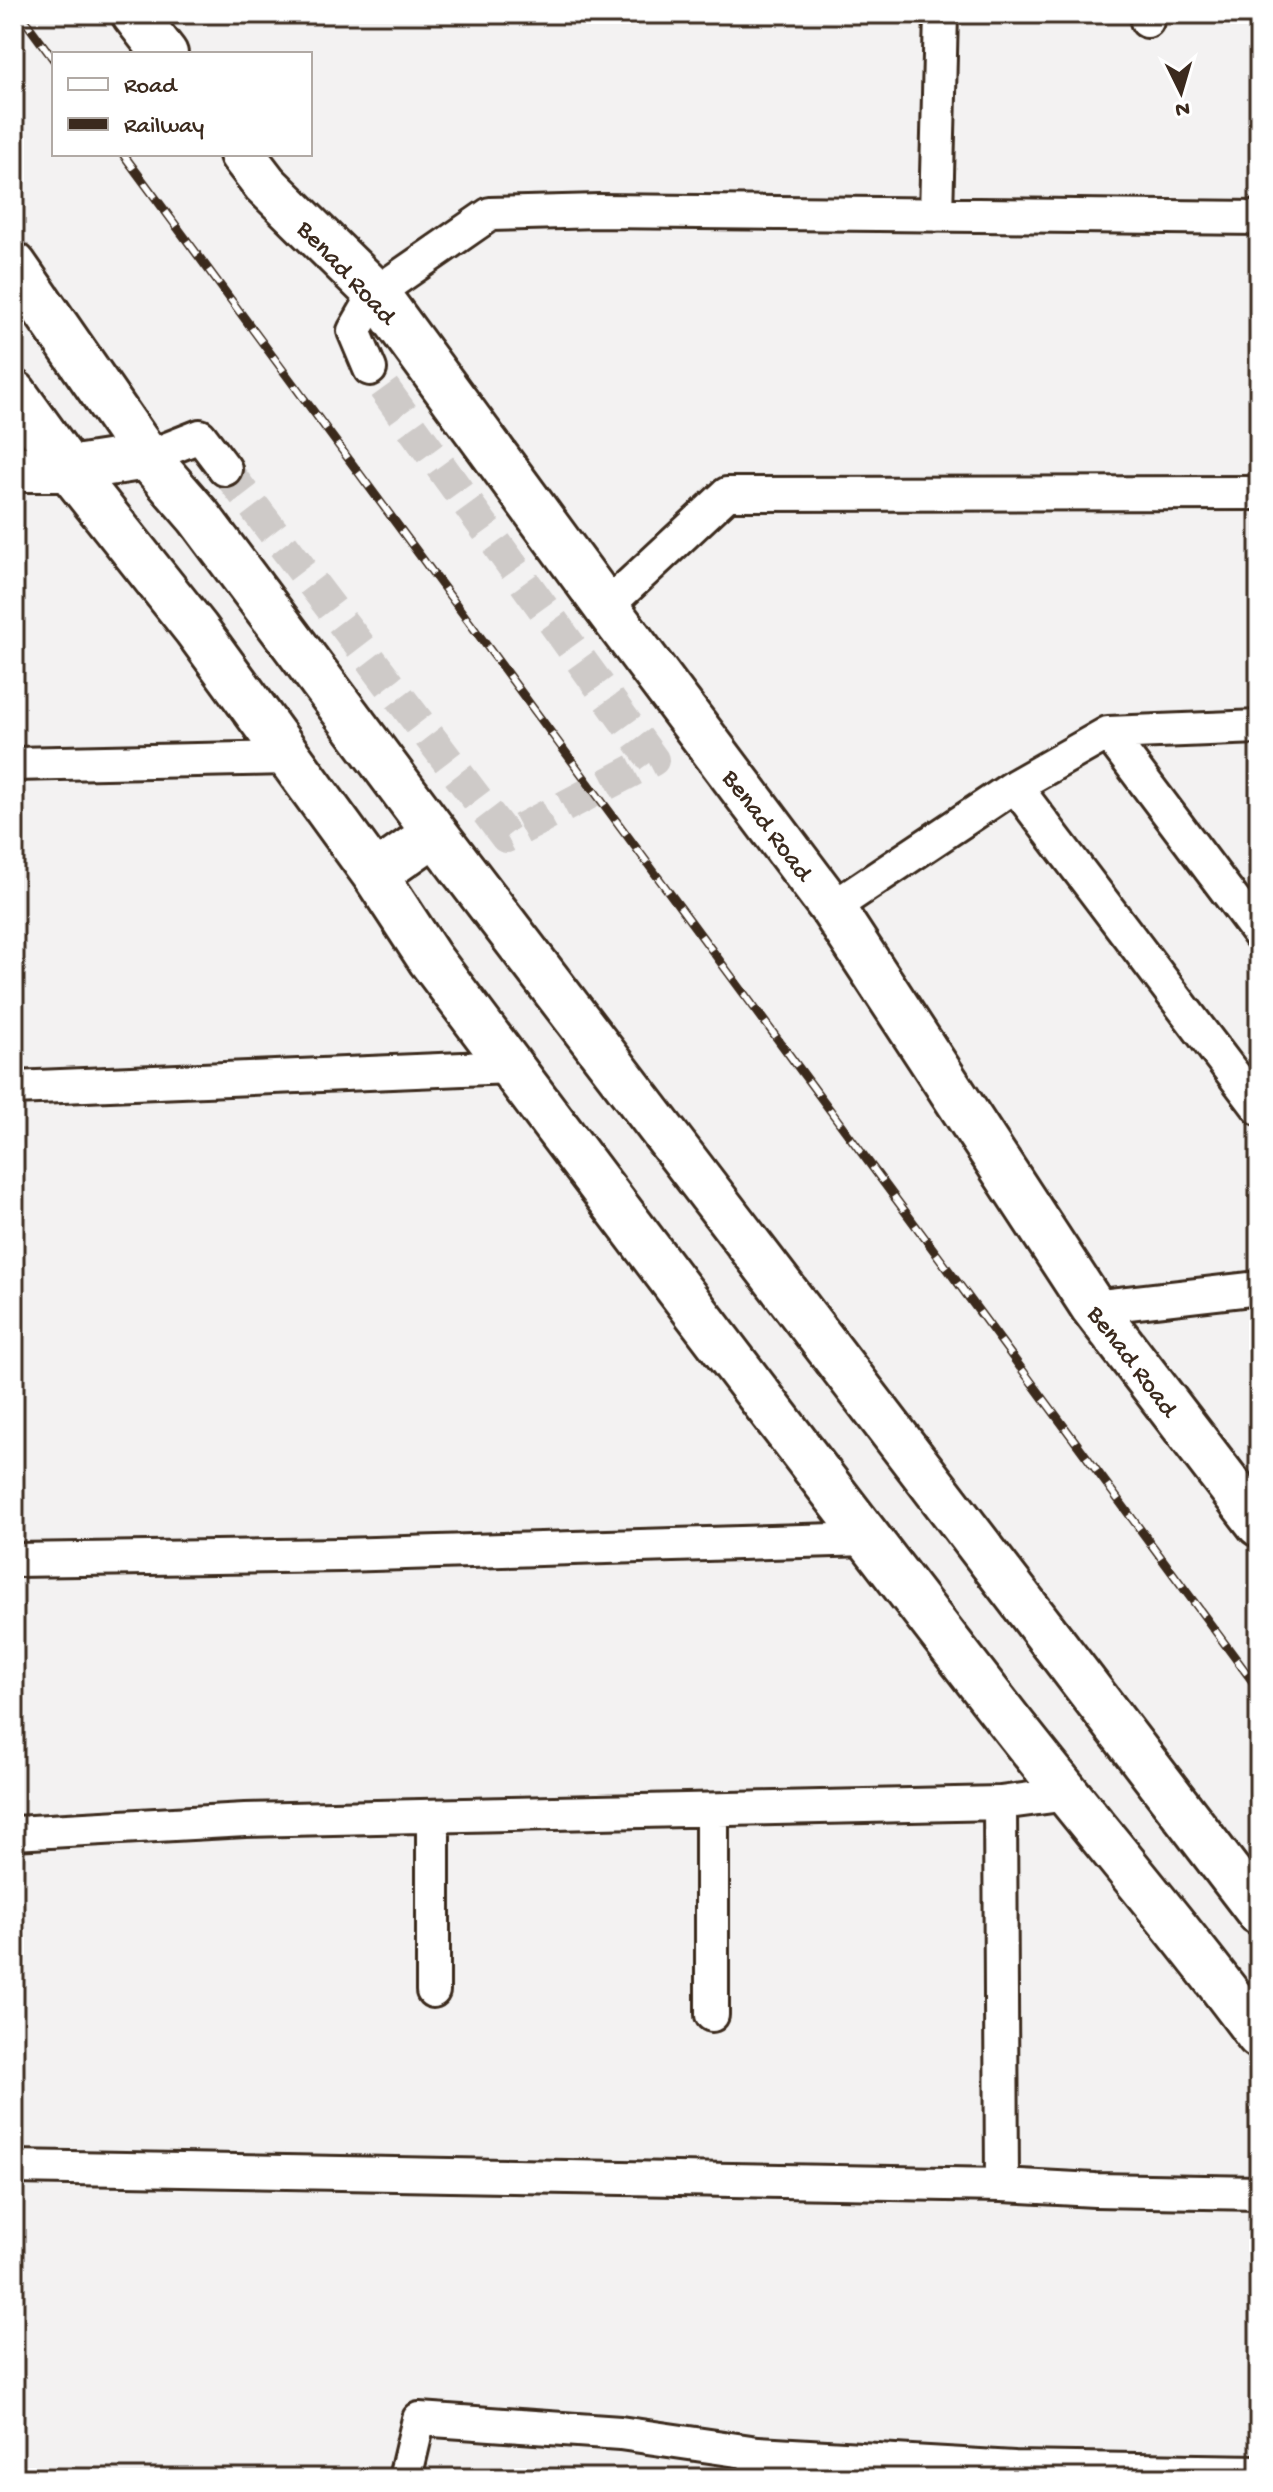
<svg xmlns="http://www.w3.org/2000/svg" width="1273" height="2492" viewBox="0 0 1273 2492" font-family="'Gochi Hand',sans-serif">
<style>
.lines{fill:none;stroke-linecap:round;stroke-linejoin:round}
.street-tunnel{stroke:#cecac8;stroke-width:32;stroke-dasharray:32 16;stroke-linecap:butt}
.street-casing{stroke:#3b2a1e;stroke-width:38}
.secondary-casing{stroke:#3b2a1e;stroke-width:50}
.street{stroke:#fff;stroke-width:32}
.secondary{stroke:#fff;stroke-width:44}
.rail-casing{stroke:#3b2a1e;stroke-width:9}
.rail{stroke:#fff;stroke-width:6;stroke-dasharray:18;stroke-linecap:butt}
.labels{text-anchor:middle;stroke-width:7;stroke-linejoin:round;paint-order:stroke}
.street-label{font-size:26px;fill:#3b2a1e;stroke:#fff}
</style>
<rect width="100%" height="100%" fill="#f3f2f2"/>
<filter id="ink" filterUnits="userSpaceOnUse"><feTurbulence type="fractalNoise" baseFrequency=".0125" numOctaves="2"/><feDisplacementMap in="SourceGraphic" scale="16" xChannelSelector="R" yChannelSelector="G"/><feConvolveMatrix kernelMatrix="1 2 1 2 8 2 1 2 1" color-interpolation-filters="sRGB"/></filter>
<g filter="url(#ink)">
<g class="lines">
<path class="street-tunnel" d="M225 469 506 837 653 760 370 369"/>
<defs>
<path id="street" d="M1147 21V14
M936 215 941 14
M370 369 354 331 376 293 490 214 599 211 1259 218
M147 457 200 436 225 469
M606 607 727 494 1259 493
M1108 733 1259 934
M14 764 288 758
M1015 786 1259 1108
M832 908 1015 786 1108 733 1259 727
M14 1088 510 1067
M1093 1307 1259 1288
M14 1560 341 1555 868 1539
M1000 1803 1002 2185
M712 1811V2015
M433 1817V1991
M14 1833 245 1820 1000 1803 1068 1794
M14 2167 1002 2185 1095 2190 1259 2193
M405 2478 419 2419 620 2433 758 2453
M754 2478 758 2453 1014 2468
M1014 2478V2468L1259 2472"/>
<path id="secondary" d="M134 14 165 54
M242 154 265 184 376 293 606 607 832 908 1093 1307 1259 1524
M14 265 147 457 199 517 435 833 1259 1912
M14 393 69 469 196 629 375 875 430 959C618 1210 808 1461 1000 1709 1085 1819 1177 1924 1259 2036
M14 469H69L147 457
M375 875 435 833"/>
</defs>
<use href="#street" class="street-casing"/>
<use href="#secondary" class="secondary-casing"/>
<use href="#street" class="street"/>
<use href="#secondary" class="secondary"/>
<defs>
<path id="rail" d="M20 14 54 60
M123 154 1259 1690"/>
</defs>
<use href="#rail" class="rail-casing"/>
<use href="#rail" class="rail"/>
</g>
</g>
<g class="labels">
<g class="street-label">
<text transform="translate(348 271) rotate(47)" y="9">Benad Road</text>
<text transform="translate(769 824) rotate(53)" y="9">Benad Road</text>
<text transform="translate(1134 1360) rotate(53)" y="9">Benad Road</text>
</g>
</g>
<rect width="1273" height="2492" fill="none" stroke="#fff" stroke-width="48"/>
<rect x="24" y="24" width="1225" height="2444" fill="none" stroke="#3b2a1e" stroke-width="3" filter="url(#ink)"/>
<rect x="52" y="52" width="260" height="104" fill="#ffffff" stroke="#b1aaa5" stroke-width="2"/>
<rect x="68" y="78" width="40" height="12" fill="#ffffff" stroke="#b1aaa5" stroke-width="2"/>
<text x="124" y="92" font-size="24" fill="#3b2a1e">Road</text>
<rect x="68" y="118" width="40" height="12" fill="#3b2a1e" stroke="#b1aaa5" stroke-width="2"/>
<text x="124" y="132" font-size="24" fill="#3b2a1e">Railway</text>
<g transform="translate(1181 92) rotate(175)" stroke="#ffffff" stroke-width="6" paint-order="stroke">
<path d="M0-6L14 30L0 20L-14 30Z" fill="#3b2a1e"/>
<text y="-12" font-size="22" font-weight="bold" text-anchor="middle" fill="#3b2a1e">N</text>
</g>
</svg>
